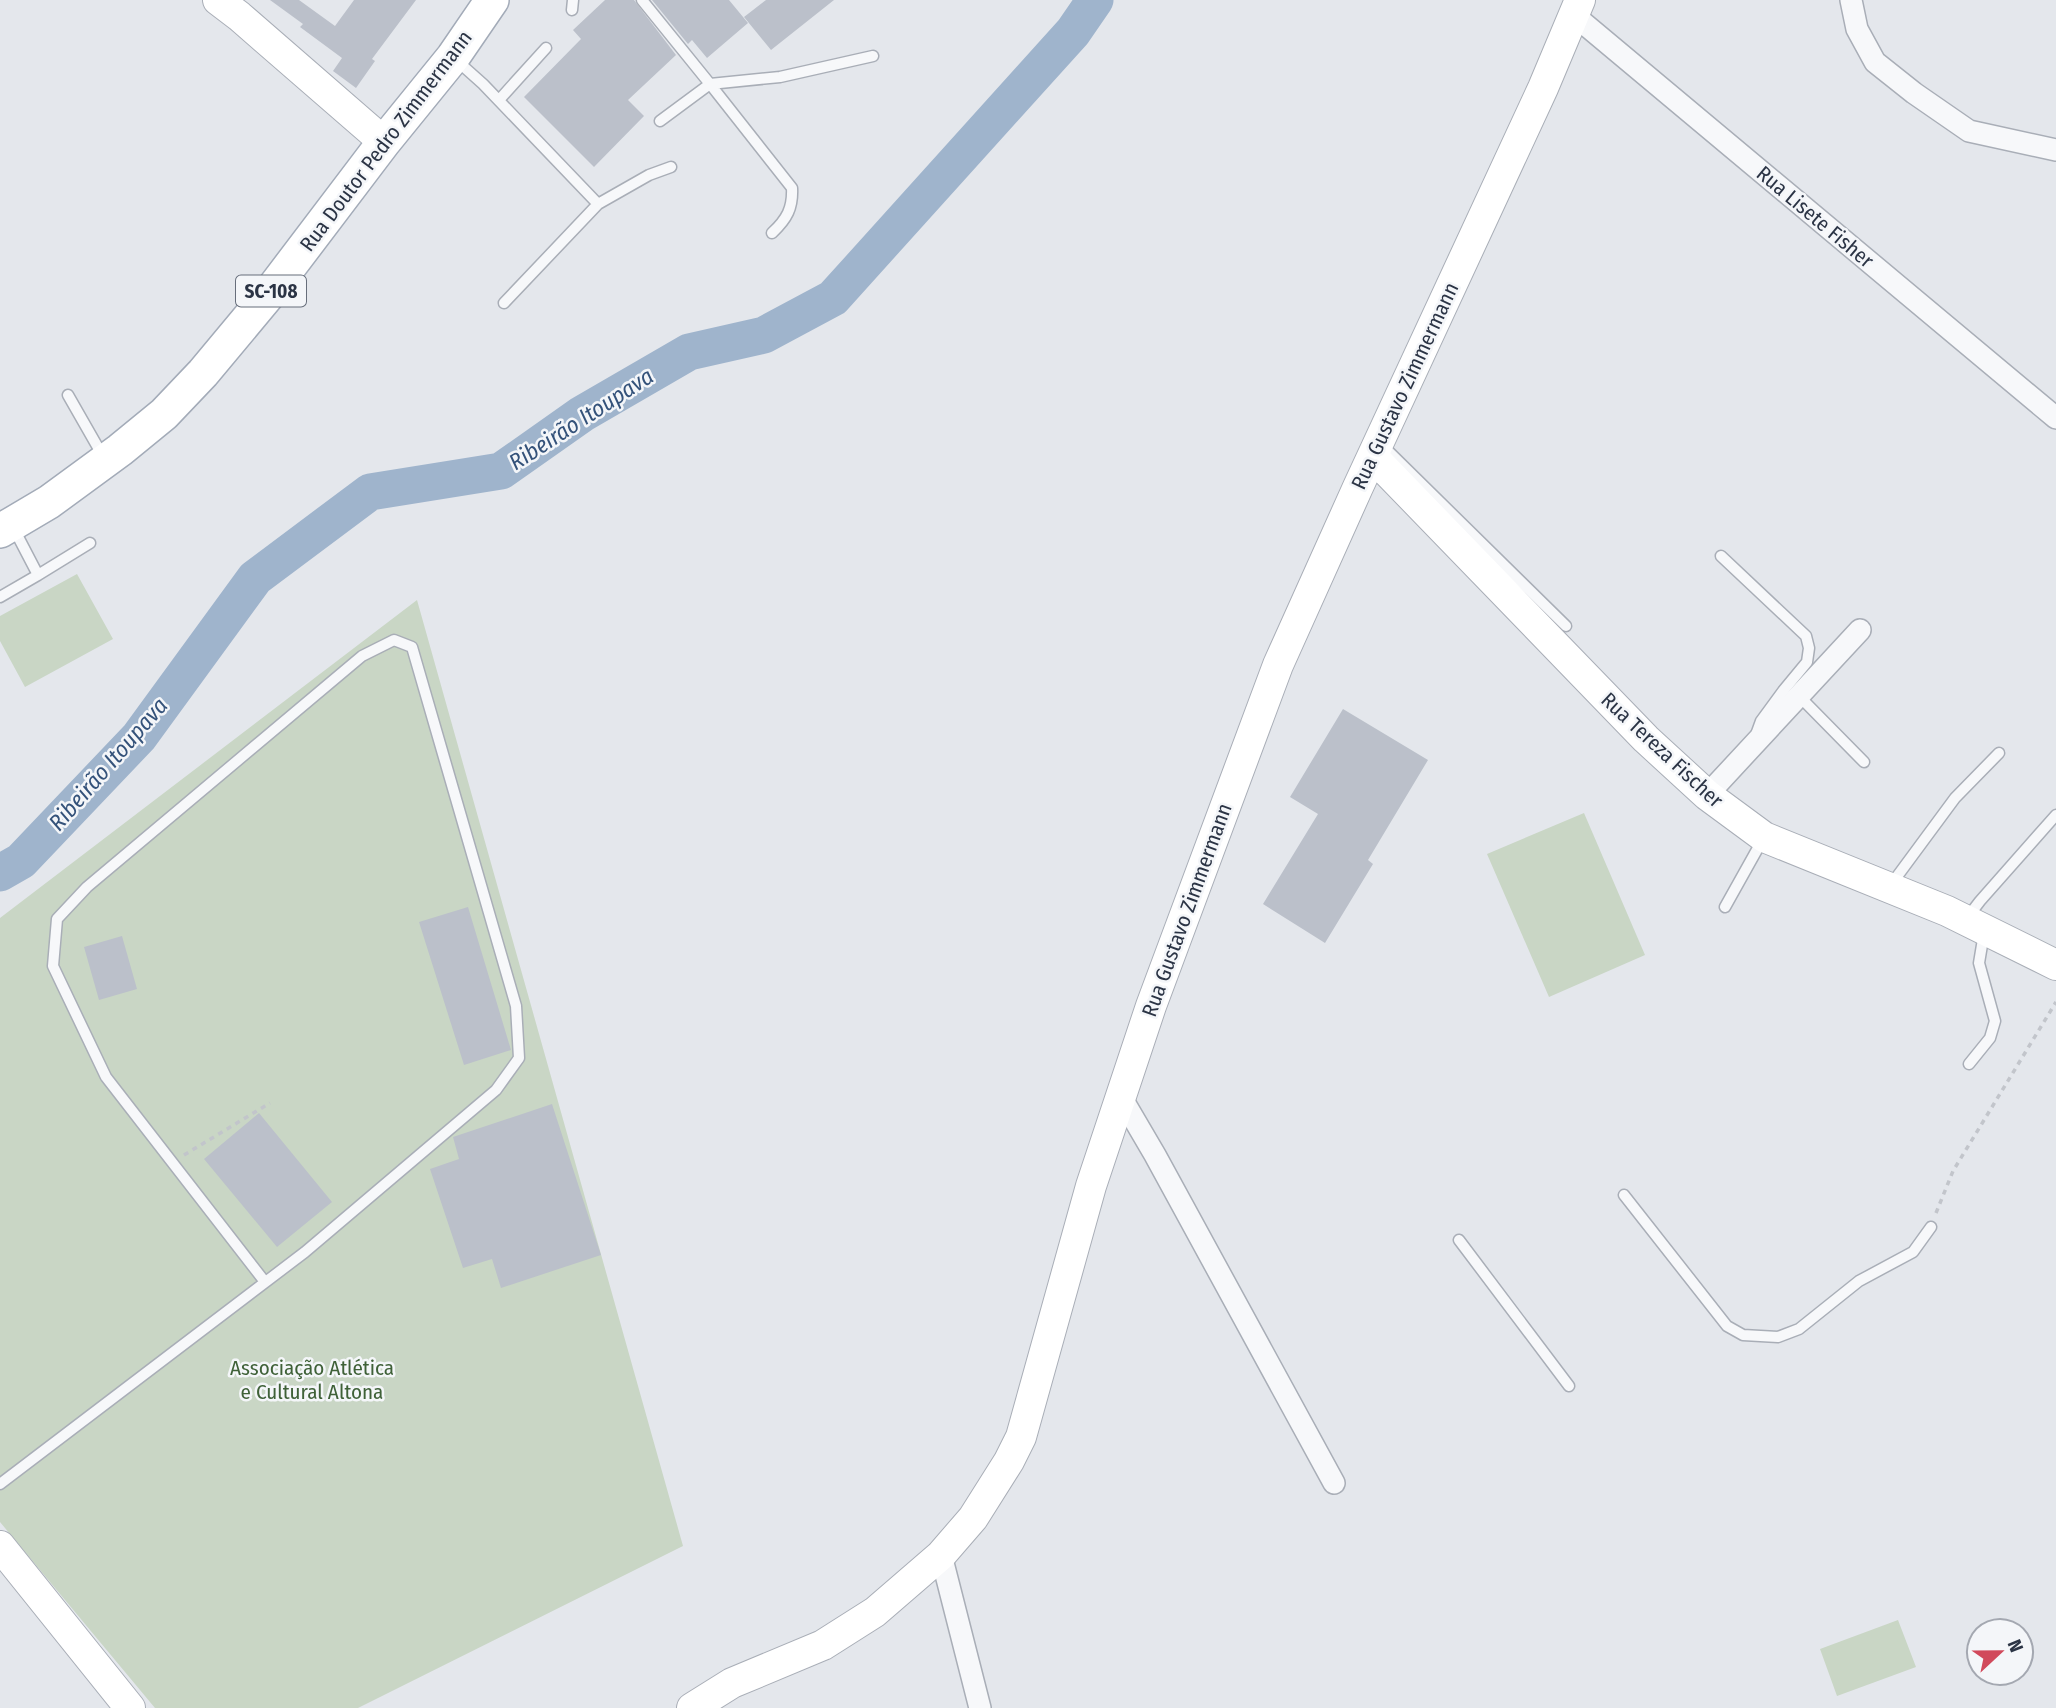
<svg xmlns="http://www.w3.org/2000/svg" width="2056" height="1708" viewBox="0 0 2056 1708" font-family="'Fira Sans Condensed',sans-serif">
<style>
.green{fill:#c9d6c5}
.lines{fill:none;stroke-linecap:round;stroke-linejoin:round}
.river{stroke:#9fb4cc;stroke-width:37}
.building{fill:#bbc0ca}
.lane-casing{stroke:#a9aeb7;stroke-width:13}
.street-casing{stroke:#a9aeb7;stroke-width:24}
.secondary-casing{stroke:#a9aeb7;stroke-width:32}
.primary-casing{stroke:#a3abb8;stroke-width:36}
.path{stroke:#c2c5cb;stroke-width:3.5;stroke-dasharray:5 5;stroke-linecap:butt}
.lane{stroke:#f7f8fa;stroke-width:10}
.street{stroke:#f7f8fa;stroke-width:21}
.secondary{stroke:#fff;stroke-width:30}
.primary{stroke:#fff;stroke-width:33}
.labels{text-anchor:middle;stroke-width:5;stroke-linejoin:round;paint-order:stroke}
.shield{fill:#f4f6f9;stroke:#676e7b;stroke-width:2}
.shield-label{font-size:19px;font-weight:bold;fill:#2b3445}
.street-label{font-size:21px;fill:#2b3445;stroke:#f4f6f9}
.park-label{font-size:21px;fill:#3f6138;stroke:#f4f6f9}
.water-label{font-size:23px;font-style:italic;fill:#34527a;stroke:#f4f6f9}
</style>
<rect width="100%" height="100%" fill="#e4e7ec"/>
<path class="green" d="M77 574 113 639 25 687 0 641V616Z
M417 600 683 1546 358 1708H155L0 1522V918Z
M1584 813 1645 955 1549 997 1487 854Z
M1898 1620 1916 1667 1837 1696 1820 1649Z"/>
<g class="lines">
<path class="river" d="M0 873 21 861 139 737 255 578 370 492 501 471 582 414 689 352 764 335 833 298 1073 32 1095 0"/>
</g>
<path class="building" d="M270 0H299L335 26 354 0H416L372 59 375 61 356 88 333 71 342 58 300 27 303 24Z
M605 0H634L676 55 628 100 644 116 594 167 524 97 581 39 573 30Z
M652 0H729L748 23 707 58 692 40 688 44Z
M766 0H834L771 50 744 17Z
M1343 709 1428 760 1368 860 1373 864 1325 943 1263 904 1318 814 1290 797Z
M468 907 511 1050 464 1065 419 922Z
M122 936 137 989 99 1000 84 947Z
M552 1104 601 1255 501 1288 492 1259 463 1268 430 1169 459 1159 453 1137Z
M259 1113 332 1202 277 1247 204 1159Z"/>
<g class="lines">
<defs>
<path id="lane" d="M642 0 710 84 780 77 873 56
M572 10 573 0
M455 59 483 84 598 204 504 303
M499 100 546 48
M660 121 710 84 792 188C793 208 787 219 772 233
M598 204 649 175 671 167
M68 395 104 458
M1382 445 1566 626
M13 527 38 575 90 543
M1721 556 1806 636 1809 648 1807 662 1783 691 1761 721 1757 732
M0 597 38 575
M1799 696 1864 762
M1890 886 1955 798 1999 753
M1725 907 1763 839
M1967 918 1980 901 2056 815
M1969 1064 1990 1038 1995 1021 1979 963 1984 933
M1624 1195 1727 1326 1743 1335 1778 1337 1799 1329 1859 1281 1913 1252 1931 1227
M1459 1240 1569 1386
M0 1484 305 1252 496 1090 519 1058 516 1006 412 647 394 640 362 656 87 887 57 919 53 966 106 1077 265 1282"/>
<path id="street" d="M1851 0 1857 29 1875 62 1914 93 1969 131 2056 150
M1575 16 2056 418
M1707 795 1860 630
M1121 1097 1155 1155 1334 1483
M941 1555 980 1708"/>
<path id="secondary" d="M218 0 239 16 384 142
M1373 457 1646 739 1707 795 1764 837 1947 911 2056 965
M0 1546 130 1708
M692 1708 732 1683 823 1645 875 1612 941 1555 973 1518 1009 1461 1021 1437 1091 1186 1151 1006 1278 665 1358 487 1543 88 1580 0"/>
<path id="primary" d="M0 531 49 502 120 450 164 414 203 373 268 295 384 142 453 57 492 0"/>
</defs>
<use href="#lane" class="lane-casing"/>
<use href="#street" class="street-casing"/>
<use href="#secondary" class="secondary-casing"/>
<use href="#primary" class="primary-casing"/>
<path class="path" d="M184 1155 270 1103
M1936 1213 1953 1171 2056 1002"/>
<use href="#lane" class="lane"/>
<use href="#street" class="street"/>
<use href="#secondary" class="secondary"/>
<use href="#primary" class="primary"/>
</g>
<g class="labels">
<rect class="shield" x="236" y="275.5" width="70" height="31" rx="5"/>
<g class="shield-label">
<text x="271" y="298">SC-108</text>
</g>
<g class="street-label">
<text transform="translate(386 141) rotate(-53)" y="7">Rua Doutor Pedro Zimmermann</text>
<text transform="translate(1815 217) rotate(40)" y="7">Rua Lisete Fisher</text>
<text transform="translate(1405 386) rotate(-65)" y="7">Rua Gustavo Zimmermann</text>
<text transform="translate(1662 750) rotate(43)" y="7">Rua Tereza Fischer</text>
<text transform="translate(1187 910) rotate(-70)" y="7">Rua Gustavo Zimmermann</text>
</g>
<g class="park-label">
<text x="312" y="1375">Associação Atlética<tspan x="312" dy="24">e Cultural Altona</tspan></text>
</g>
<g class="water-label">
<text transform="translate(581 419) rotate(-33)" y="8">Ribeirão Itoupava</text>
<text transform="translate(108 764) rotate(-49)" y="8">Ribeirão Itoupava</text>
</g>
</g>
<g transform="translate(2000 1652) rotate(68)"><circle r="33" fill="#f4f6f9" stroke="#a4a8b1" stroke-width="2"/>
<path d="M0-5L12 26L0 18L-12 26Z" fill="#d1495b"/>
<text y="-10" font-size="19" font-weight="bold" text-anchor="middle" fill="#2b3445">N</text>
</g>
</svg>
